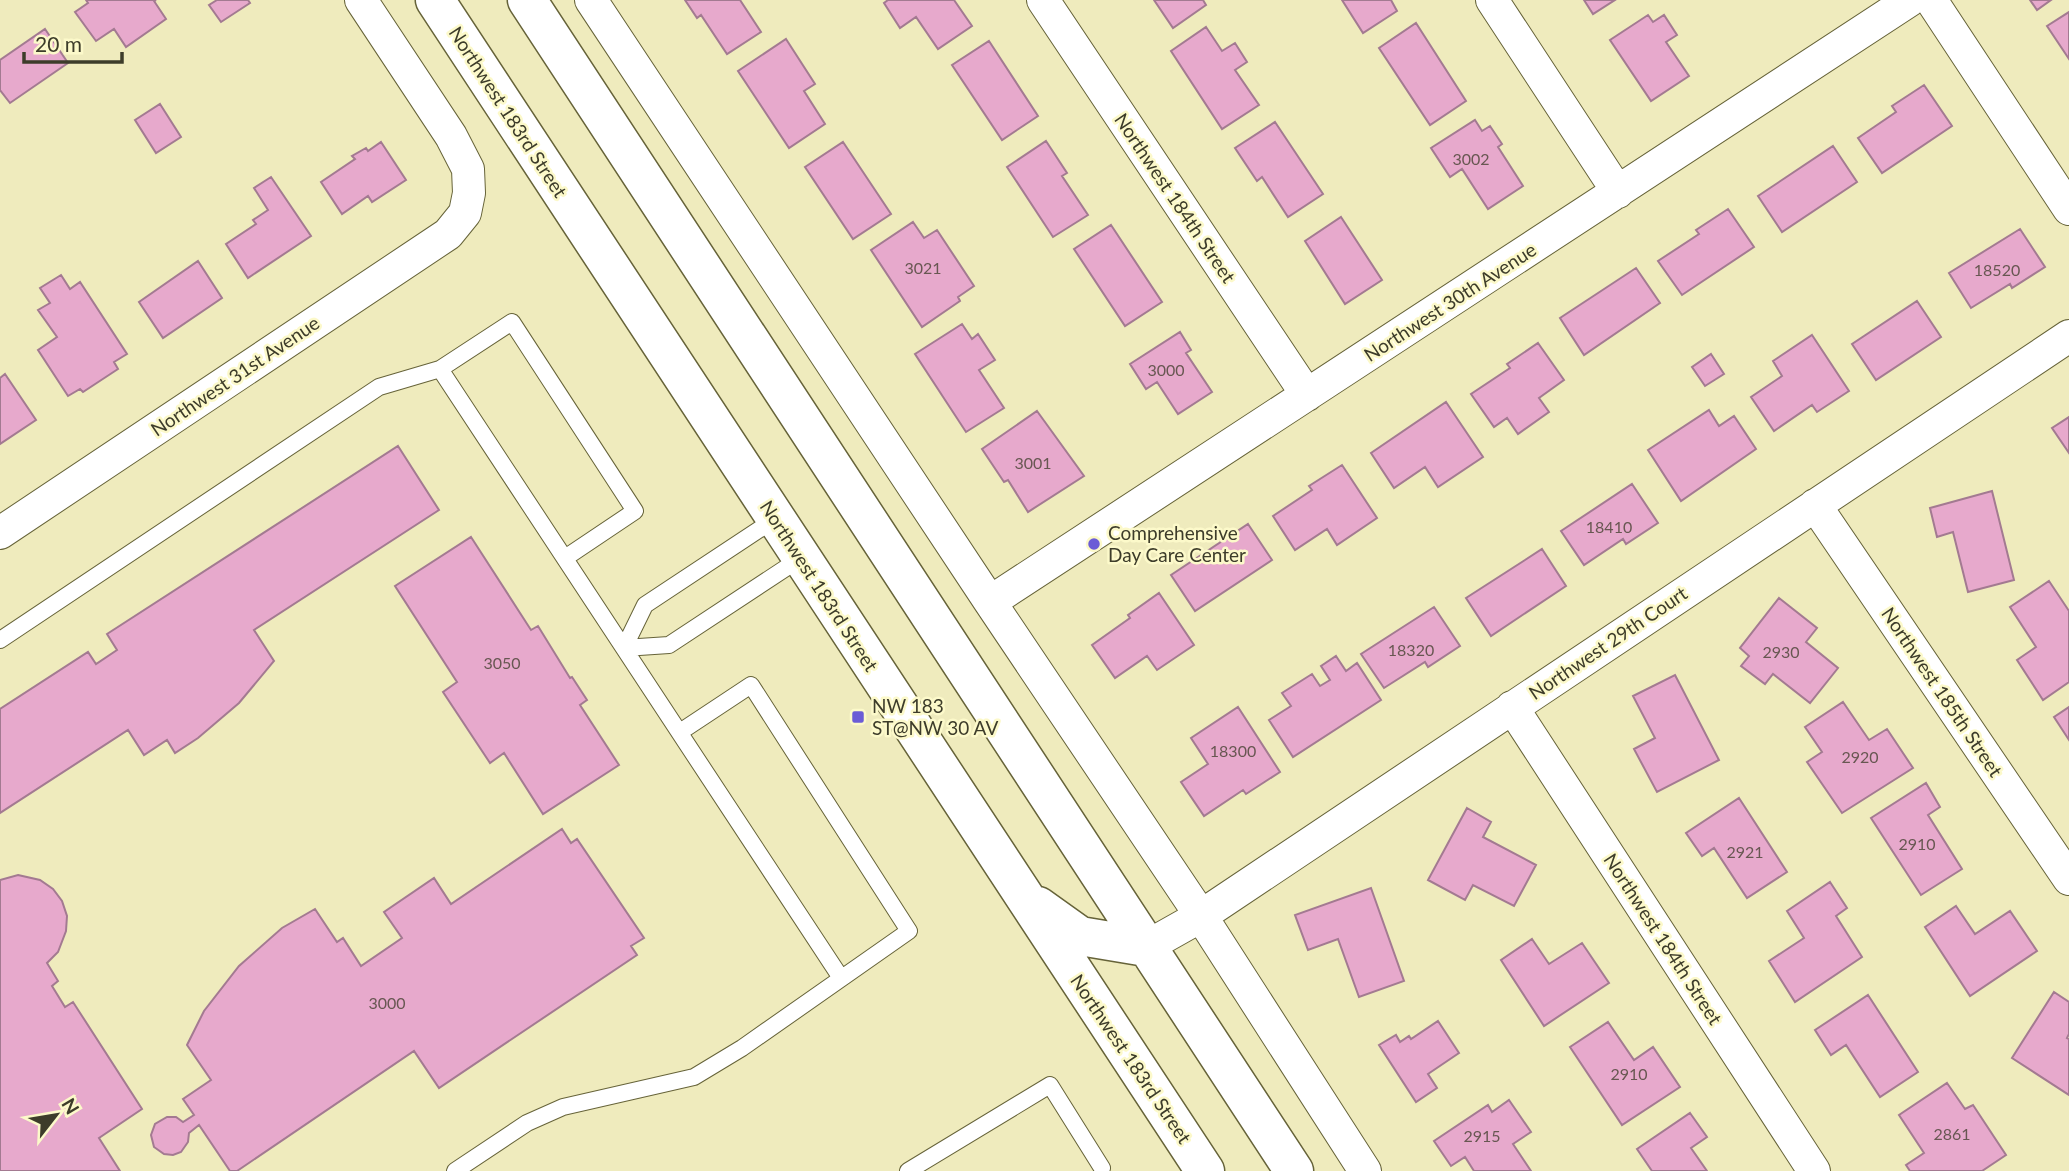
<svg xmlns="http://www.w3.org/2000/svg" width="2069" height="1171" viewBox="0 0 2069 1171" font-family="Lato,sans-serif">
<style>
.building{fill:#e7a9cc;stroke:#a37a91;stroke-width:2}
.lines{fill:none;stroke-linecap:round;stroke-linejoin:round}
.service-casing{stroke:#666339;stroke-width:18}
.minor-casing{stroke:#666339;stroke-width:34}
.primary-casing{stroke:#666339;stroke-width:41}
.service{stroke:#fff;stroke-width:16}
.minor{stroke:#fff;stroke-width:32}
.primary{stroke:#fff;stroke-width:38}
.poi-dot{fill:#6b5cd6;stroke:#fcf9ca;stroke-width:2.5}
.labels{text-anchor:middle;stroke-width:5;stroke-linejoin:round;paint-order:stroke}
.number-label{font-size:16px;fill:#685752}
.street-label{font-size:19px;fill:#3d3c2a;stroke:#fcf9ca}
.poi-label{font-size:19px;fill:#3d3c2a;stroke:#fcf9ca;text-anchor:start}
</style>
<rect width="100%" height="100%" fill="#efebbd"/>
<path class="building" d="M86 0H156L154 1 166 19 126 47 114 29 96 41 75 12 88 3Z
M217 0H248L250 3 221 22 209 5Z
M685 0H740L761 32 727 54 701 15 697 18Z
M888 0H954L972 26 938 49 916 17 900 28 884 3Z
M1154 0H1203L1206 5 1173 28Z
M1342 0H1391L1397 11 1363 33Z
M1584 0H1615L1593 14Z
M2030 0H2051L2037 10Z
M2069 12V59L2047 26Z
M1648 15 1653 22 1664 15 1677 35 1666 42 1689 76 1651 101 1610 40Z
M1416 23 1466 101 1430 125 1379 48Z
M1206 27 1222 51 1235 43 1247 62 1235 70 1259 105 1222 129 1171 51Z
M45 29 68 63 10 103 0 90V60Z
M786 39 815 84 804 91 825 124 789 148 738 71Z
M989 41 1038 116 1002 140 952 65Z
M1924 85 1952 126 1882 173 1858 138 1896 112 1892 106Z
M160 104 181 137 156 153 135 120Z
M1475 120 1482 131 1490 126 1502 144 1498 147 1523 186 1488 209 1462 169 1450 177 1431 148Z
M1275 122 1323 194 1288 217 1262 177 1257 181 1235 148Z
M1046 141 1067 173 1062 176 1088 215 1053 237 1007 167Z
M381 142 406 180 372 202 368 196 342 214 321 182 355 159 352 156 366 148 368 151Z
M843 142 891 214 853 239 805 167Z
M1833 146 1857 182 1782 232 1758 196Z
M271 177 311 236 248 278 226 244 256 224 253 220 268 210 254 188Z
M1728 209 1754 247 1682 295 1658 261 1699 234 1696 230Z
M1341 217 1382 280 1345 304 1305 241Z
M913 222 924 238 937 230 974 286 958 297 960 301 922 327 871 250Z
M1111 225 1162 302 1125 326 1074 249Z
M2020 229 2045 267 2012 288 2010 284 1971 308 1949 273Z
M198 261 222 298 163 338 139 302Z
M1636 268 1660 303 1584 355 1560 318Z
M61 275 70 289 80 282 127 354 114 362 118 369 83 392 80 389 68 396 38 350 57 337 38 310 50 303 40 288Z
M1917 301 1941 337 1876 380 1852 344Z
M962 324 972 339 978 334 995 360 979 370 1004 408 966 432 915 354Z
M1180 332 1191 350 1186 353 1212 392 1178 414 1157 382 1146 389 1130 364Z
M1812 335 1849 391 1817 412 1812 405 1774 431 1751 397 1782 376 1773 361Z
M1538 343 1564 380 1539 398 1549 412 1518 434 1507 418 1494 427 1471 394 1510 368 1507 364Z
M1711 354 1724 374 1705 386 1692 367Z
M5 374 36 420 0 444V378Z
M1446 402 1483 457 1438 487 1425 467 1394 488 1371 453Z
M1709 410 1719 426 1734 416 1756 449 1681 501 1648 450Z
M1037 411 1084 476 1028 512 1008 480 1004 482 982 449Z
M2069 417V453L2052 428Z
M398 446 439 510 254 630 274 661 239 703 198 738 175 753 167 740 144 755 128 730 0 813V709L88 652 96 664 117 650 107 634Z
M1342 465 1377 518 1337 545 1327 529 1295 550 1273 516 1312 490 1309 486Z
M1632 484 1658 523 1626 544 1623 539 1584 565 1561 531Z
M1992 491 2014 580 1968 592 1953 532 1937 537 1930 508Z
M1248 524 1272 560 1195 611 1171 575Z
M471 537 531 630 538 626 570 678 572 677 587 700 580 705 619 765 543 814 504 753 490 763 443 692 457 682 395 586Z
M1542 549 1566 586 1491 636 1466 598Z
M2049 581 2069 611V682L2043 700 2017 660 2036 647 2010 607Z
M1159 593 1194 645 1157 670 1147 656 1115 678 1092 645 1130 618 1128 615Z
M1779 598 1817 628 1806 642 1838 668 1810 703 1773 674 1765 684 1741 666 1749 656 1740 648Z
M1434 607 1460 646 1428 667 1425 662 1384 688 1361 654Z
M1336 656 1346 671 1357 663 1381 700 1293 757 1269 720 1291 706 1282 693 1312 674 1320 686 1330 680 1321 666Z
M1675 675 1719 760 1657 792 1634 749 1655 738 1633 696Z
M1843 702 1869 740 1887 729 1913 768 1842 813 1807 762 1822 752 1805 727Z
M1238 707 1280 772 1246 794 1243 790 1204 816 1181 782 1208 764 1191 738Z
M2069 707V740L2054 717Z
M1926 783 1940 807 1928 815 1962 869 1921 895 1871 818Z
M1739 798 1787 872 1747 898 1714 848 1702 856 1686 833Z
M1467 808 1491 822 1483 837 1536 865 1514 906 1473 885 1465 900 1428 880Z
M562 829 571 843 577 839 644 938 631 946 637 955 439 1088 414 1051 237 1171H230L199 1125 189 1133 188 1142 181 1152 173 1155 164 1154 154 1147 151 1135 155 1124 167 1117H176L183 1122 194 1115 183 1099 211 1080 187 1045 204 1011 239 966 282 928 315 909 337 942 343 938 361 966 402 938 384 912 434 878 451 904Z
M18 875 40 880 53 889 62 901 67 916 66 931 58 952 47 963 58 981 52 986 65 1007 73 1002 142 1109 99 1138 120 1171H0V880Z
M1830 882 1847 908 1836 916 1862 957 1795 1002 1769 961 1804 938 1787 911Z
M1371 888 1404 981 1359 997 1338 939 1308 950 1295 915Z
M1956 906 1975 934 2010 911 2037 951 1970 996 1925 927Z
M1532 939 1549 964 1582 943 1609 983 1544 1026 1501 960Z
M2054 992 2069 1002V1034L2067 1038 2069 1039V1095L2012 1058Z
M1868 995 1918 1072 1880 1097 1846 1045 1831 1055 1815 1030Z
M1438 1021 1459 1053 1428 1074 1437 1088 1416 1102 1379 1045 1396 1035 1400 1042 1409 1036 1411 1039Z
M1608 1022 1634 1060 1653 1047 1680 1087 1622 1125 1570 1047Z
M1947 1083 1965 1109 1973 1105 2006 1155 1982 1171H1910L1906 1165 1924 1153 1899 1115Z
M1509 1100 1531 1132 1513 1144 1531 1171H1474L1465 1157 1451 1166 1434 1141 1488 1105 1492 1112Z
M1690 1113 1707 1137 1691 1148 1707 1171H1652L1637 1149Z"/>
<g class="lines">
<defs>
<path id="service" d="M440 369 841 978
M0 640 379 387 440 369 512 322 635 511 565 558
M624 648 645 605 775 519
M624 648 669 645 801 558
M455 1171 527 1123 563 1107 694 1077 742 1048 909 931 751 685 680 732
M908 1171 1050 1085 1102 1168"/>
<path id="minor" d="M591 0 990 602 1201 916 1365 1171
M1043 0 1307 395
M1492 0 1618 192
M1931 0 2069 209
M1815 505 2069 879
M0 533 448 234 465 213 469 193 468 169 451 136 361 0
M990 602 1910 0
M1512 707 1814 1171
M1146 947 1201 916 2069 336"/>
<path id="primary" d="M435 0 1205 1171
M527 0 1294 1171
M1038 906 1080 936 1146 947"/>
</defs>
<use href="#service" class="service-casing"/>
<use href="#minor" class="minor-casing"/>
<use href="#primary" class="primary-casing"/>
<use href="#service" class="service"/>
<use href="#minor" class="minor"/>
<use href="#primary" class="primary"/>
</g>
<g class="poi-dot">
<circle cx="1094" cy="544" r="7"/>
<rect x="851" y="710" width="14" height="14" rx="3.5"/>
</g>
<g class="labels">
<g class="number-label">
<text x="1471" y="165">3002</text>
<text x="923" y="274">3021</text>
<text x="1997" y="276">18520</text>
<text x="1166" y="376">3000</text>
<text x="1033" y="469">3001</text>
<text x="1609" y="533">18410</text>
<text x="1411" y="656">18320</text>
<text x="1781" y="658">2930</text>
<text x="502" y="669">3050</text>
<text x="1233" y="757">18300</text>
<text x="1860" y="763">2920</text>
<text x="1917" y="850">2910</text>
<text x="1745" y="858">2921</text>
<text x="387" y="1009">3000</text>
<text x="1629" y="1080">2910</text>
<text x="1952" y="1140">2861</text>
<text x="1482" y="1142">2915</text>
</g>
<g class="street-label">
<text transform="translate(508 112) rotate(57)" y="7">Northwest 183rd Street</text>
<text transform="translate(1175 198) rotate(56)" y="7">Northwest 184th Street</text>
<text transform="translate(1450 302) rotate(-33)" y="7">Northwest 30th Avenue</text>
<text transform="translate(235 376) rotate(-34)" y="7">Northwest 31st Avenue</text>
<text transform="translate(819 586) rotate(57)" y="7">Northwest 183rd Street</text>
<text transform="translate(1608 643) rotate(-34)" y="7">Northwest 29th Court</text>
<text transform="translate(1942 692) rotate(56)" y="7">Northwest 185th Street</text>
<text transform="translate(1663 939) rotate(57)" y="7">Northwest 184th Street</text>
<text transform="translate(1131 1059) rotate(56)" y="7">Northwest 183rd Street</text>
</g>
<g class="poi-label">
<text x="1108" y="540">Comprehensive<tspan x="1108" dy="22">Day Care Center</tspan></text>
<text x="872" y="713">NW 183<tspan x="872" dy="22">ST@NW 30 AV</tspan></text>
</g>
</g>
<g transform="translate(56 1115) rotate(59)" stroke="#fcf9ca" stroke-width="5" paint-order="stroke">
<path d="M0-5L12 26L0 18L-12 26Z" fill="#3d3c2a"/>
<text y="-10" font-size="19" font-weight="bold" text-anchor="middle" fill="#3d3c2a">N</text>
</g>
<path d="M24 52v10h98v-10" fill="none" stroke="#3d3c2a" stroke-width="3.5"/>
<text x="35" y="52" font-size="21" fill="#3d3c2a" stroke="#fcf9ca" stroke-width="5" paint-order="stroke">20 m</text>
</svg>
